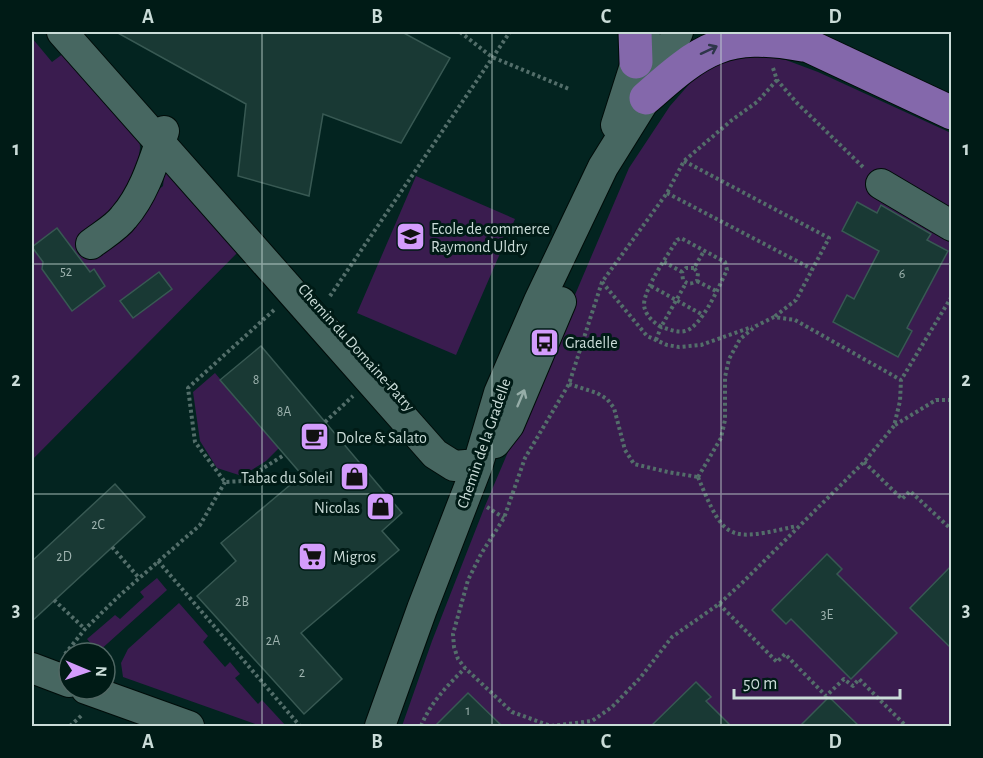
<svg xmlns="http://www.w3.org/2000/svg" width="983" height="758" viewBox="0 0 983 758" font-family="'Alegreya Sans',sans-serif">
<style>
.green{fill:#3a1c4f}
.building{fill:#193934;stroke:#385953;stroke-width:1.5}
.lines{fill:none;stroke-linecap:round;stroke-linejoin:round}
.minor-casing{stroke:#000c09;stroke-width:32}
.major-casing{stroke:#000c09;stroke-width:35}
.path{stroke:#536e6a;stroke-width:4;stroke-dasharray:3 3;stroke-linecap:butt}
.minor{stroke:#476761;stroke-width:30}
.major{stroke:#8468ab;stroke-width:33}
.oneway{stroke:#2e364a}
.oneway2{stroke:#96ada8}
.grid{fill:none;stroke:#cadcd8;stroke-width:1.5;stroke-opacity:0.55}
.labels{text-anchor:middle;stroke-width:6;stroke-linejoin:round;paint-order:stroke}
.number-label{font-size:14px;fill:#9eb3af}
.poi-label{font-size:16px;fill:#cadcd8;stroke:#001b16;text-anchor:start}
.street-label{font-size:16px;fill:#cadcd8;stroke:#001b16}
.neatline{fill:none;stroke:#cadcd8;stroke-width:2}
.grid-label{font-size:20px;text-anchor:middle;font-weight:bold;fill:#cadcd8}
</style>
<rect width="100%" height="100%" fill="#032420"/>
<path class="green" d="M32 38 52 62 68 50 139 131 140 148 137 169 157 191 163 186 166 160 242 248 32 460Z
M762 56 786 60 818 72 951 133V726H402L432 641 485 506 629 168 670 106 699 73 722 58Z
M416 176 515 219 456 355 357 313Z
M215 373 279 448 266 461 242 476 217 468 200 441 193 392Z
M157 578 167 590 98 652 87 639 115 615 120 619 144 597 140 592Z
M179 603 208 636 203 642 225 667 230 662 240 674 235 678 258 704 262 700 286 726H261L123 677 121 663 128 649Z"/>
<path class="building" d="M116 32H402L450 58 401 143 323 114 309 196 238 176 246 104Z
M857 202 877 213 881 205 931 234 927 240 948 251 907 328 912 331 898 357 833 322 847 295 854 299 879 251 842 231Z
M57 228 90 272 94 269 105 286 72 311 42 269 43 262 32 247Z
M159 272 172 289 133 318 120 301Z
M261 346 402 513 382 531 399 550 301 633 342 679 304 714 197 596 236 561 221 543 302 475 220 380Z
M115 484 145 517 32 621V561Z
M827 554 842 569 837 574 897 633 851 679 791 619 786 624 772 610Z
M951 566V648L910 608Z
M696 682 711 697 706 701 731 726H651Z
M468 693 502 726H435Z
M829 697 859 726H800Z"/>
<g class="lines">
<defs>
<path id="minor" d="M62 32 435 454 454 466 478 464
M616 125 636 62 646 40
M881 184 952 226
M91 244C101 236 116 228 124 217 145 193 154 160 164 131
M495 443 509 425 561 302
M32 668 69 682
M86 689 189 726
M380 726 422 609 478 464 499 393 539 301 603 167 646 98 678 32"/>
<path id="major" d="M635 32 636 62
M779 32 952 113
M646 98C702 48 726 31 803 45"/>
</defs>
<use href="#minor" class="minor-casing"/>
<use href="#major" class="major-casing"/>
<path class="path" d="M460 32 492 57 569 89
M773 68 777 80 797 103 864 168
M777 80 757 102 732 120 684 161 667 193 602 282 569 384 525 458 504 518 481 554 468 580 453 634 454 647 458 659 465 668 512 712 551 726 592 721 612 707 640 678 672 637 719 604 742 583 864 462 894 426 900 401 901 380 952 296
M684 161 829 238 796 300 774 317
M667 193 812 269
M664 262 682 272
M694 268H686L682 272 683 280C688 285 691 284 697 281L698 273 694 268 704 251
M697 281 716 291
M602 282 647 336 667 345 679 347 701 345 752 327
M651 286 703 315
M330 296 510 32
M274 310 188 388 195 442 225 482 243 481 284 455
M656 340 661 327C669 329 677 333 685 331 702 327 719 286 727 270L725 262 681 238 677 240C668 255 644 288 644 305 645 315 653 322 661 327L686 283
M569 384 597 393 607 399 614 408 625 450 634 464 668 472 698 477
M325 422 353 396
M895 425 936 400H952
M864 462 902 499 910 491 952 530
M698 477 721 438 725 420V377L729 359 740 339 756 326 774 317 795 320 901 380
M698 477C725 543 729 541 797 526
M487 507 504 518
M112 547 139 578
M158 561 300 726
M54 600 85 629
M719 604 777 662 785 654 826 696 844 679 853 686 859 679 906 726
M65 654 85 629 120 595 200 525 225 482
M70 726 82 715
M421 726C431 702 447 686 465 668"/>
<use href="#minor" class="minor"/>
<use href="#major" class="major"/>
</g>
<defs><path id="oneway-shaft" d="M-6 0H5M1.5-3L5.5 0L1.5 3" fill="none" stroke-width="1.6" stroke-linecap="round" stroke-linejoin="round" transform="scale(1.5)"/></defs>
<use class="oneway" href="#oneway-shaft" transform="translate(709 50) rotate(-25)"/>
<use class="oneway2" href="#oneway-shaft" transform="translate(521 398) rotate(-67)"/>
<path class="grid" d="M262 32V726M492 32V726M721 32V726M32 264H952M32 494H952"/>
<defs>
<symbol id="school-square" viewBox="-11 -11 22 22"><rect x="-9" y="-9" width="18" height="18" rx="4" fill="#d39cfc" stroke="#001b16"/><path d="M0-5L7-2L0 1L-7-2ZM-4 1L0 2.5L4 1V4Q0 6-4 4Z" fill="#111"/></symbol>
<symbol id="bus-square" viewBox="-11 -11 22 22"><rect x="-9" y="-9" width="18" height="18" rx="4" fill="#d39cfc" stroke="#001b16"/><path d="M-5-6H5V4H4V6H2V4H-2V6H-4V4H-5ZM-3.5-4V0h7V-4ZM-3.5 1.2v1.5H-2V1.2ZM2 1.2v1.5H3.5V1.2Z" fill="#111"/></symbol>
<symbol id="cafe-square" viewBox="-11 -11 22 22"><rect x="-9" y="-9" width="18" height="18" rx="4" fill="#d39cfc" stroke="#001b16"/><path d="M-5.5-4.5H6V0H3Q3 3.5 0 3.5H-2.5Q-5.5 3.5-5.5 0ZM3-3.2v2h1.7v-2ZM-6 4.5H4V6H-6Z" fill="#111"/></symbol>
<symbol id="shop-square" viewBox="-11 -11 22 22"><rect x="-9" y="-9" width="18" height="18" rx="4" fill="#d39cfc" stroke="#001b16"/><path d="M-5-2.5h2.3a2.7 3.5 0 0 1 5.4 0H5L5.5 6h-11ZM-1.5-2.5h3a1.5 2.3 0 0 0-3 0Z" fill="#111"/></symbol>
<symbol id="supermarket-square" viewBox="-11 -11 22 22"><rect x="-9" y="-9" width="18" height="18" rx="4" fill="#d39cfc" stroke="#001b16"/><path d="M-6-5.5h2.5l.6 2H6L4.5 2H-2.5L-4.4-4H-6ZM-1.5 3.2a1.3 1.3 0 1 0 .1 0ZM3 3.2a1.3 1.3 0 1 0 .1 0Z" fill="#111"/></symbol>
</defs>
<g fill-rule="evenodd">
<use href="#school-square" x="394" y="220" width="33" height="33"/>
<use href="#bus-square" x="528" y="326" width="33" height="33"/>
<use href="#cafe-square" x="298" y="420" width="33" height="33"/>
<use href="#shop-square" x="338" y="460" width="33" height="33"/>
<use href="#shop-square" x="364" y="490" width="33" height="33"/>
<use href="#supermarket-square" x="296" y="540" width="33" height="33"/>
</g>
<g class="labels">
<g class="number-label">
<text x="66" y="276">52</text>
<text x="902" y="278">6</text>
<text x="256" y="384">8</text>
<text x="284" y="416">8A</text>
<text x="98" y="529">2C</text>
<text x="64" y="561">2D</text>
<text x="242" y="606">2B</text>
<text x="827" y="619">3E</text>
<text x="273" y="645">2A</text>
<text x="302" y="677">2</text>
<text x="468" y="715">1</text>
</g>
<g class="poi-label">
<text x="431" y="234">Ecole de commerce<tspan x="431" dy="18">Raymond Uldry</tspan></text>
<text x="565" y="348">Gradelle</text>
<text x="336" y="443">Dolce &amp; Salato</text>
<text x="333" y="483" text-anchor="end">Tabac du Soleil</text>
<text x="360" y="513" text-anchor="end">Nicolas</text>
<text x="333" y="562">Migros</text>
</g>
<g class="street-label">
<text transform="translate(357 347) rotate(48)" y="6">Chemin du Domaine-Patry</text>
<text transform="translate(483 443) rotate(-71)" y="6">Chemin de la Gradelle</text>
</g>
</g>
<rect width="983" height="758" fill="none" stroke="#001b16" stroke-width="66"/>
<g transform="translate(87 671) rotate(92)"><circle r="28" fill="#001b16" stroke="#516864" stroke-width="1.5"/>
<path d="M0-4.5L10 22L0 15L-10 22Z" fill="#d39cfc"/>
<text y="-9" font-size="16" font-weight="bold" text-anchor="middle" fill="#cadcd8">N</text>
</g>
<path d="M734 689v9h166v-9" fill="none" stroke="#cadcd8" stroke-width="3"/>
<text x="743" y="689" font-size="18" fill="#cadcd8" stroke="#001b16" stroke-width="4.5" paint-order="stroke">50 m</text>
<rect x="33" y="33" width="917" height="692" class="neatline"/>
<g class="grid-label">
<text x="148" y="23">A</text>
<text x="377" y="23">B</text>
<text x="606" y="23">C</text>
<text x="835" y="23">D</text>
<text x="16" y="155">1</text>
<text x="966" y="155">1</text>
<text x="16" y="386">2</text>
<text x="966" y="386">2</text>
<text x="16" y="616">3</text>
<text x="966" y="616">3</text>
<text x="148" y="748">A</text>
<text x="377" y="748">B</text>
<text x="606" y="748">C</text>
<text x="835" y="748">D</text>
</g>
</svg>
